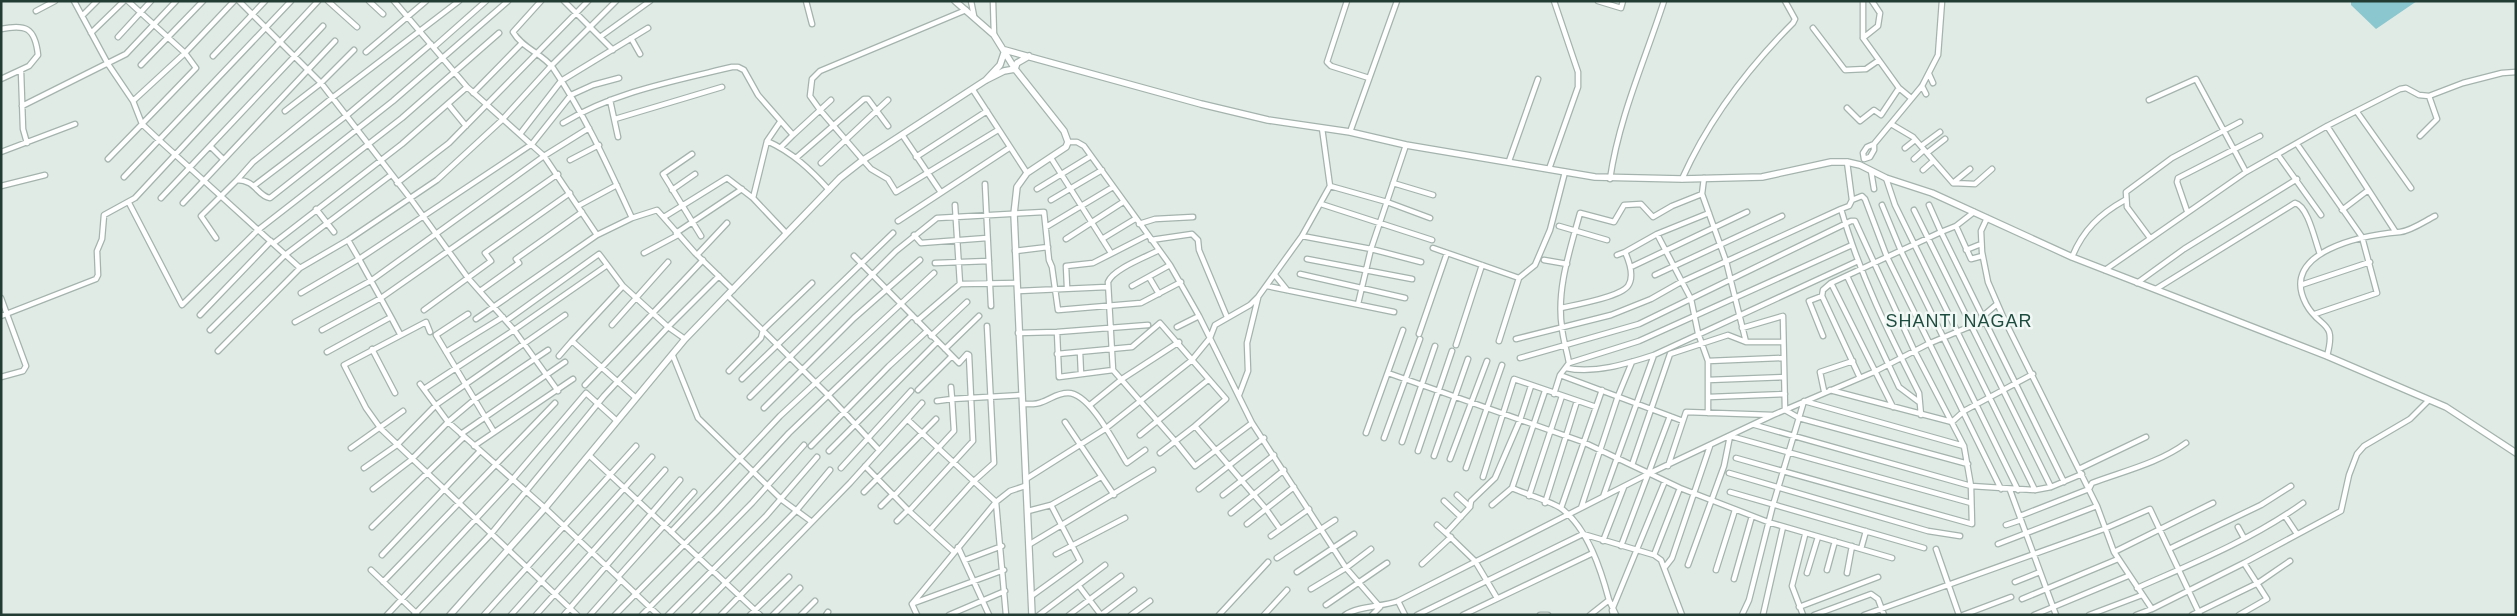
<svg xmlns="http://www.w3.org/2000/svg" width="2517" height="616" viewBox="0 0 2517 616" font-family="Helvetica,sans-serif">
<style>
.water{fill:#8ac7cf}
.lines{fill:none;stroke-linecap:round;stroke-linejoin:round}
.minor-casing{stroke:#a4b3ad;stroke-width:7}
.tertiary-casing{stroke:#a4b3ad;stroke-width:8}
.minor{stroke:#fff;stroke-width:4.5}
.tertiary{stroke:#fff;stroke-width:5.5}
.labels{text-anchor:middle;stroke-width:5;stroke-linejoin:round;paint-order:stroke}
.quarter-label{font-size:18px;letter-spacing:1px;fill:#1e4d40;stroke:#f2f8f5}
</style>
<rect width="100%" height="100%" fill="#e1ebe6"/>
<path class="water" d="M2351 1H2417L2376 29 2351 5Z"/>
<g class="lines">
<defs>
<path id="minor" d="M74 1 108 64 133 101 142 124 108 159
M128 1 185 53 196 68 142 124 159 140 291 1
M239 1 321 83 410 198 468 278 514 330 558 391
M328 1 357 27
M369 1 383 14
M394 1 467 87 544 156 589 128
M541 1 513 32C522 48 543 54 553 68 585 115 608 166 632 218L657 210 695 253 733 290
M564 1 613 50
M806 1 812 24
M971 1 974 16
M993 1 994 35
M1347 1 1327 62 1331 66 1369 78
M1598 1 1621 8 1623 1
M1863 1V38L1899 88 1911 98
M966 10 820 71 812 79 810 96 820 110 863 160 871 169 888 179 896 192 998 130
M36 11 55 1
M82 16 97 1
M1813 28 1845 70 1866 69 1879 60
M1 29C25 24 35 27 38 55L29 66 1 79
M91 33 124 1
M118 37 151 1
M600 37 650 1
M631 38 640 54
M1863 38 1878 26 1880 13 1872 1
M434 47 486 1
M366 52 426 1
M213 56 265 1
M141 65 203 1
M21 71 23 129 27 143
M1929 74 1933 83
M1922 86 1926 94
M973 90 1027 173
M473 93 522 43
M610 100 618 137
M2149 100 2196 79 2246 172
M133 101 185 53 234 1
M448 104 466 126
M22 106 126 54 176 1
M1847 108 1860 121 1874 110 1881 115 1899 88
M285 111 321 83 354 50
M2357 112 2411 188
M615 119 722 87
M563 123C614 92 674 81 732 67H738L744 70 758 95 793 135 831 100
M1891 124 1913 137 1953 183 1975 184 1992 169
M2327 126 2395 231
M1350 132 1397 1
M520 134 561 81 648 28
M903 136 940 191
M2420 136 2437 119 2429 96
M767 141C792 152 811 170 829 190
M1068 142H1077L1084 146 1170 265 1199 316 1252 423 1346 568 1380 607
M1874 144 1922 86 1938 55 1942 1
M1874 144V150L1870 157 1864 159 1863 153 1867 147Z
M2297 144 2362 237 2377 293 2315 314
M210 146 223 159
M1921 146 1940 132
M781 147 793 135
M1905 148 1915 140
M1 152 75 124
M1927 153 1945 139
M692 154 663 174 701 236
M2278 155 2321 215
M916 157 987 111
M796 158 864 99H868L888 126
M1051 158 1111 253
M1914 159 1924 150
M570 160 599 145
M1509 161 1538 79
M1847 162 1852 200 1849 206 1841 209C1859 273 1889 334 1919 393L1921 415
M821 163 888 100
M1549 169 1578 87V72L1554 1
M1923 170 1933 161
M1871 171 1874 189
M124 177 159 140 300 268 348 240 437 180 502 120 551 66 616 1
M1704 178 1702 194 1726 261 1746 342
M1886 178 1895 205 2035 490
M1610 179C1619 117 1645 60 1664 1
M1682 179C1708 121 1748 68 1793 23L1795 19 1785 1
M237 180 253 162 332 98 459 1
M397 183 449 143 588 1
M1393 183 1433 195
M1953 183 1970 169
M985 184 991 306
M255 185 346 116 431 44
M1 186 45 175
M1330 186 1387 202 1430 218
M1037 189 1091 156
M672 190 695 174
M161 198 323 26
M753 198 767 141 780 122
M1051 200 1102 170
M1852 200 1862 196 1865 199 1887 257 2001 489
M129 203 182 305 258 230 402 118 499 33
M183 203 335 41
M1321 204 1432 240
M955 205 960 284
M1882 205 1901 251 2018 490
M1929 205 1941 232 1956 226 1974 212
M578 206 617 185
M316 209 334 232
M1914 210 2051 487
M2342 210 2367 191
M2187 211 2177 182 2178 178 2260 136
M664 217 727 178 753 198 786 233
M1987 218 1981 231 1982 252 1988 282 2004 319 2097 506 2114 552 2152 609 2136 615
M898 221 1009 148
M1139 224 1155 219 1193 217
M1559 226 1607 240
M1956 226 1971 259 1982 256
M1046 227 1113 187
M676 233 742 189
M1657 234 1691 299 1698 333 1708 361V413
M914 235 921 243 987 238
M1302 236 1371 249 1421 262
M216 238 201 216 237 180C256 180 257 196 270 198L393 101 508 1
M2150 238 2127 207 2126 192 2172 158 2240 122
M1066 239 1123 202
M1102 239 1135 219
M1151 240 1192 234 1198 240 1199 250 1227 317
M274 243 402 144 467 87
M1433 248 1519 278
M1159 250C1146 257 1113 269 1108 282L1113 370 1175 441 1195 466 1252 423
M1966 250 1981 244
M1015 251 1048 247
M1625 252 1657 234 1709 213
M644 253 678 235
M697 255 727 223
M854 256 959 363 967 354 969 355 973 441 909 511
M2072 257C2083 230 2100 214 2125 200
M1307 259 1412 279
M1544 260 1567 264
M935 263 989 261
M1631 267 1747 212
M2105 270 2246 172 2327 126 2400 89 2406 88 2419 95 2429 96 2463 83 2502 73 2516 72
M1300 274 1405 298
M1275 275 1287 290
M1655 275 1782 216
M1847 276 1899 387 1919 402
M1149 277 1159 294
M1831 283 1893 407
M2137 283 2184 249 2297 179
M2301 285 2370 262
M1132 286 1170 265
M1267 286 1394 312
M1067 287 1066 266 1093 263 1148 235
M2156 289 2295 203C2308 206 2315 241 2320 254
M480 291 519 263 516 259 582 212
M1018 291 1107 287
M301 293 359 259 348 240
M1822 296 1860 378
M729 297 829 396 879 450
M1 298 26 366 23 371 1 377
M1358 304 1371 249 1406 145
M1561 308C1575 305 1620 297 1628 286 1635 276 1629 261 1625 252L1617 255
M424 310 491 261 485 253 570 193
M468 314 436 335 494 432
M200 315 271 241
M1 316 96 279 98 275 97 251 102 239 104 215 135 198 318 1
M391 317 400 334
M1982 317 1997 304
M476 319 597 235
M506 321 599 254 623 286
M917 321 960 284 1017 283
M295 322 372 280 544 156 597 235 632 218
M612 325 668 262
M1177 327 1199 316
M1742 328 1783 316 1785 410 1799 418 1968 464
M210 330 285 255 391 175
M322 330 381 298 558 174
M430 332 426 322 344 365 366 408 381 429 577 615
M1057 332 1059 377 1113 370
M1018 333 1057 332 1148 325
M1419 334 1447 253
M931 336 967 302
M1823 336 1809 301 1822 296 1823 290 1831 283 1941 232 2064 482
M1516 339 1611 315 1651 299 1681 282 1841 209
M1499 341 1519 278 1535 265 1550 230 1565 172
M1456 345 1482 265
M372 349 395 393
M945 349 979 316
M218 351 300 268
M327 352 391 317 359 259 532 144 571 95 593 85 619 78
M446 352 503 317
M1080 352 1081 374
M1057 354 1132 347 1160 323 1226 399 1195 426 1266 509 1294 487
M559 356 572 341
M673 356 698 418 782 500 812 522
M2327 356C2337 319 2320 330 2306 304 2278 251 2364 235 2400 232 2411 231 2425 221 2435 216
M1520 358 1639 324 1851 221H1855L1914 350 1964 446 1971 486 1972 524 1736 458
M1708 361 1783 358
M1569 363 1639 341 1852 245
M1566 368C1594 374 1626 364 1654 355L1858 261
M729 371 761 338 763 330 812 283
M1388 373 1583 442 1680 488 1768 522 1892 558
M1560 375 1683 421
M742 379 893 233
M1708 380 1784 377
M420 384 448 422 545 508 658 615
M585 385 703 260
M424 389 514 330 606 266
M918 390 952 356
M1830 390 1952 422 1964 411 2033 374
M1824 391 1820 372 1853 361
M1554 394 1560 375 1569 363C1567 351 1563 340 1562 328 1556 290 1570 250 1580 213L1614 222 1624 205 1641 204 1653 217 1672 206 1702 194
M1239 395 1248 371 1247 343 1258 298
M750 397 896 251 937 218 1044 212 1049 260 1052 267 1058 310 1141 303 1181 282
M1709 397 1785 394
M636 398 572 341 623 286 668 327 685 339
M937 401 952 399 951 387
M1023 404C1029 404 1036 405 1042 402 1051 399 1057 393 1068 393 1090 393 1115 444 1127 463L1145 450
M1090 405 1122 379 1179 342
M764 408 854 318 920 260
M908 420 996 502 1006 615
M1065 422 1114 495
M1755 425 1971 486 2035 490 2051 487 2082 474
M1366 433 1403 330
M461 434 565 362
M1140 435 1208 380
M1384 438 1420 339
M1402 442 1435 346
M474 446 573 379
M811 446 889 366 927 331
M351 448 403 411
M829 451 937 342
M1418 451 1452 351
M1160 453 1195 426
M590 456 760 615
M1434 456 1468 359
M1450 459 1487 361
M1632 465 1670 354 1728 335 1746 342H1783
M865 466 909 511 954 552
M1668 466 1686 412 1773 415
M364 468 397 445 436 405 565 315
M841 468 911 391
M1466 468 1502 365
M2079 469 2146 437
M1729 473 1928 531 1960 536
M1483 477 1514 379 1596 407
M1026 479 1105 429 1192 360 1210 338 1215 325 1250 305 1258 297 1302 236 1330 186 1322 128
M1512 488C1523 493 1555 503 1562 509 1588 529 1601 570 1609 600
M373 489 411 460 448 422 474 400 548 350
M1199 489 1264 438
M2010 490 2056 615
M864 492 936 419
M1730 492 1924 548
M1223 495 1274 455
M1457 495 1470 507
M894 496 954 431 952 399 1022 395
M1529 496 1562 396
M1603 497 1654 355
M1444 501 1461 517
M1545 503 1577 401
M1492 505 1512 488 1545 391
M881 506 893 494
M1561 508 1602 390
M1581 508 1618 396 1632 362
M1028 511 1051 505 1101 477
M1231 513 1284 470
M2020 516 2089 489 2092 483C2124 471 2159 463 2186 443
M2285 516 2297 534
M897 521 908 510
M1247 524 1266 509 1280 529
M1437 525 1446 533 1470 507 1471 501 1495 478 1520 420 1531 386
M2006 525 2021 520
M372 527 464 437
M2238 527 2244 538
M930 530 974 481 994 463 987 326
M671 532 780 416 934 273
M1446 533 1475 561 1497 598
M1271 536 1309 509
M1603 541 1624 487
M1030 544 1153 470
M1998 544 2097 506
M1621 546 1670 416
M958 547 989 615
M1861 549 1866 531
M1936 549 1959 615
M2169 549 2261 505 2291 486
M2114 552 2213 503
M1056 554 1125 518
M382 555 480 451
M1654 555 1680 488
M1277 558 1335 520
M965 560 1002 546
M1422 564 1451 537
M1688 565 1724 466 1730 436 1971 503
M1665 567 1672 558 1710 446
M371 570 417 614
M1716 570 1735 510
M1827 570 1835 541
M1297 572 1354 534
M1807 573 1818 537
M1847 573 1852 546
M618 577 694 492
M1734 579 1752 516
M383 582 555 403
M2015 582 2040 572
M1079 586 1101 615
M2137 588C2194 563 2253 539 2303 503
M1311 589 1346 568 1371 549
M1033 595 1080 561 1051 505
M2022 599 2118 559
M1398 601 1405 615
M914 603 1004 570
M912 604 996 502 1010 491 1025 486
M912 604 917 615
M1326 605 1387 563
M1799 607 1878 577
M2152 609 2244 563 2341 511 2349 475 2357 454 2364 446 2410 419 2429 400
M387 615 512 480 586 393 617 421
M414 615 491 534 604 396 668 327 719 276
M484 615 636 446
M511 615 652 457
M536 615 665 470
M564 615 680 480
M590 615 621 580
M615 615 716 512 789 433 912 315
M642 615 752 503 804 445
M668 615 766 516 817 457
M694 615 796 511 830 470
M721 615 850 483 922 403
M750 615 789 577
M773 615 800 588
M801 615 815 601
M826 615 828 612
M949 615 1005 591
M1039 615 1105 565
M1069 615 1121 576
M1101 615 1134 590
M1131 615 1150 601
M1219 615 1268 562
M1264 615 1287 590
M1345 615C1358 606 1382 607 1398 601L1648 474 1773 415 1874 372 1928 344 1971 326 2004 319
M1372 615 1380 607
M1417 615 1583 534 1654 555 1661 560 1682 615
M1463 615 1593 553
M1540 615H1548
M1590 615 1609 600 1616 615
M1613 615 1612 610 1665 481
M1742 615 1749 600 1773 505 1804 401 1964 446
M1763 615 1783 527
M1803 615 1792 586 1805 535
M1814 615 1871 594 1878 599 1884 615
M1864 615 2104 529 2150 509 2200 615
M1963 615 2011 597
M2034 615 2128 576
M2089 615 2142 595
M2192 615 2258 583 2290 561
M2239 615 2267 599 2244 563"/>
<path id="tertiary" d="M955 1 994 35 1015 69 1064 131 1068 142 1066 147 1027 173 1017 187 1014 214 1032 615
M986 80 1000 65 1005 50 1201 104 1268 120 1350 132 1406 145 1595 177 1682 179 1762 177 1831 162H1847L1860 165 1886 178 1932 193 2072 257 2327 356 2446 407 2516 453
M450 615 545 508 685 339 840 178 863 160 986 80 1004 71 1015 69 1017 63 1029 56"/>
</defs>
<use href="#minor" class="minor-casing"/>
<use href="#tertiary" class="tertiary-casing"/>
<use href="#minor" class="minor"/>
<use href="#tertiary" class="tertiary"/>
</g>
<g class="labels">
<g class="quarter-label">
<text x="1959" y="327">SHANTI NAGAR</text>
</g>
</g>
<rect width="2517" height="616" fill="none" stroke="#223c34" stroke-width="5"/>
</svg>
